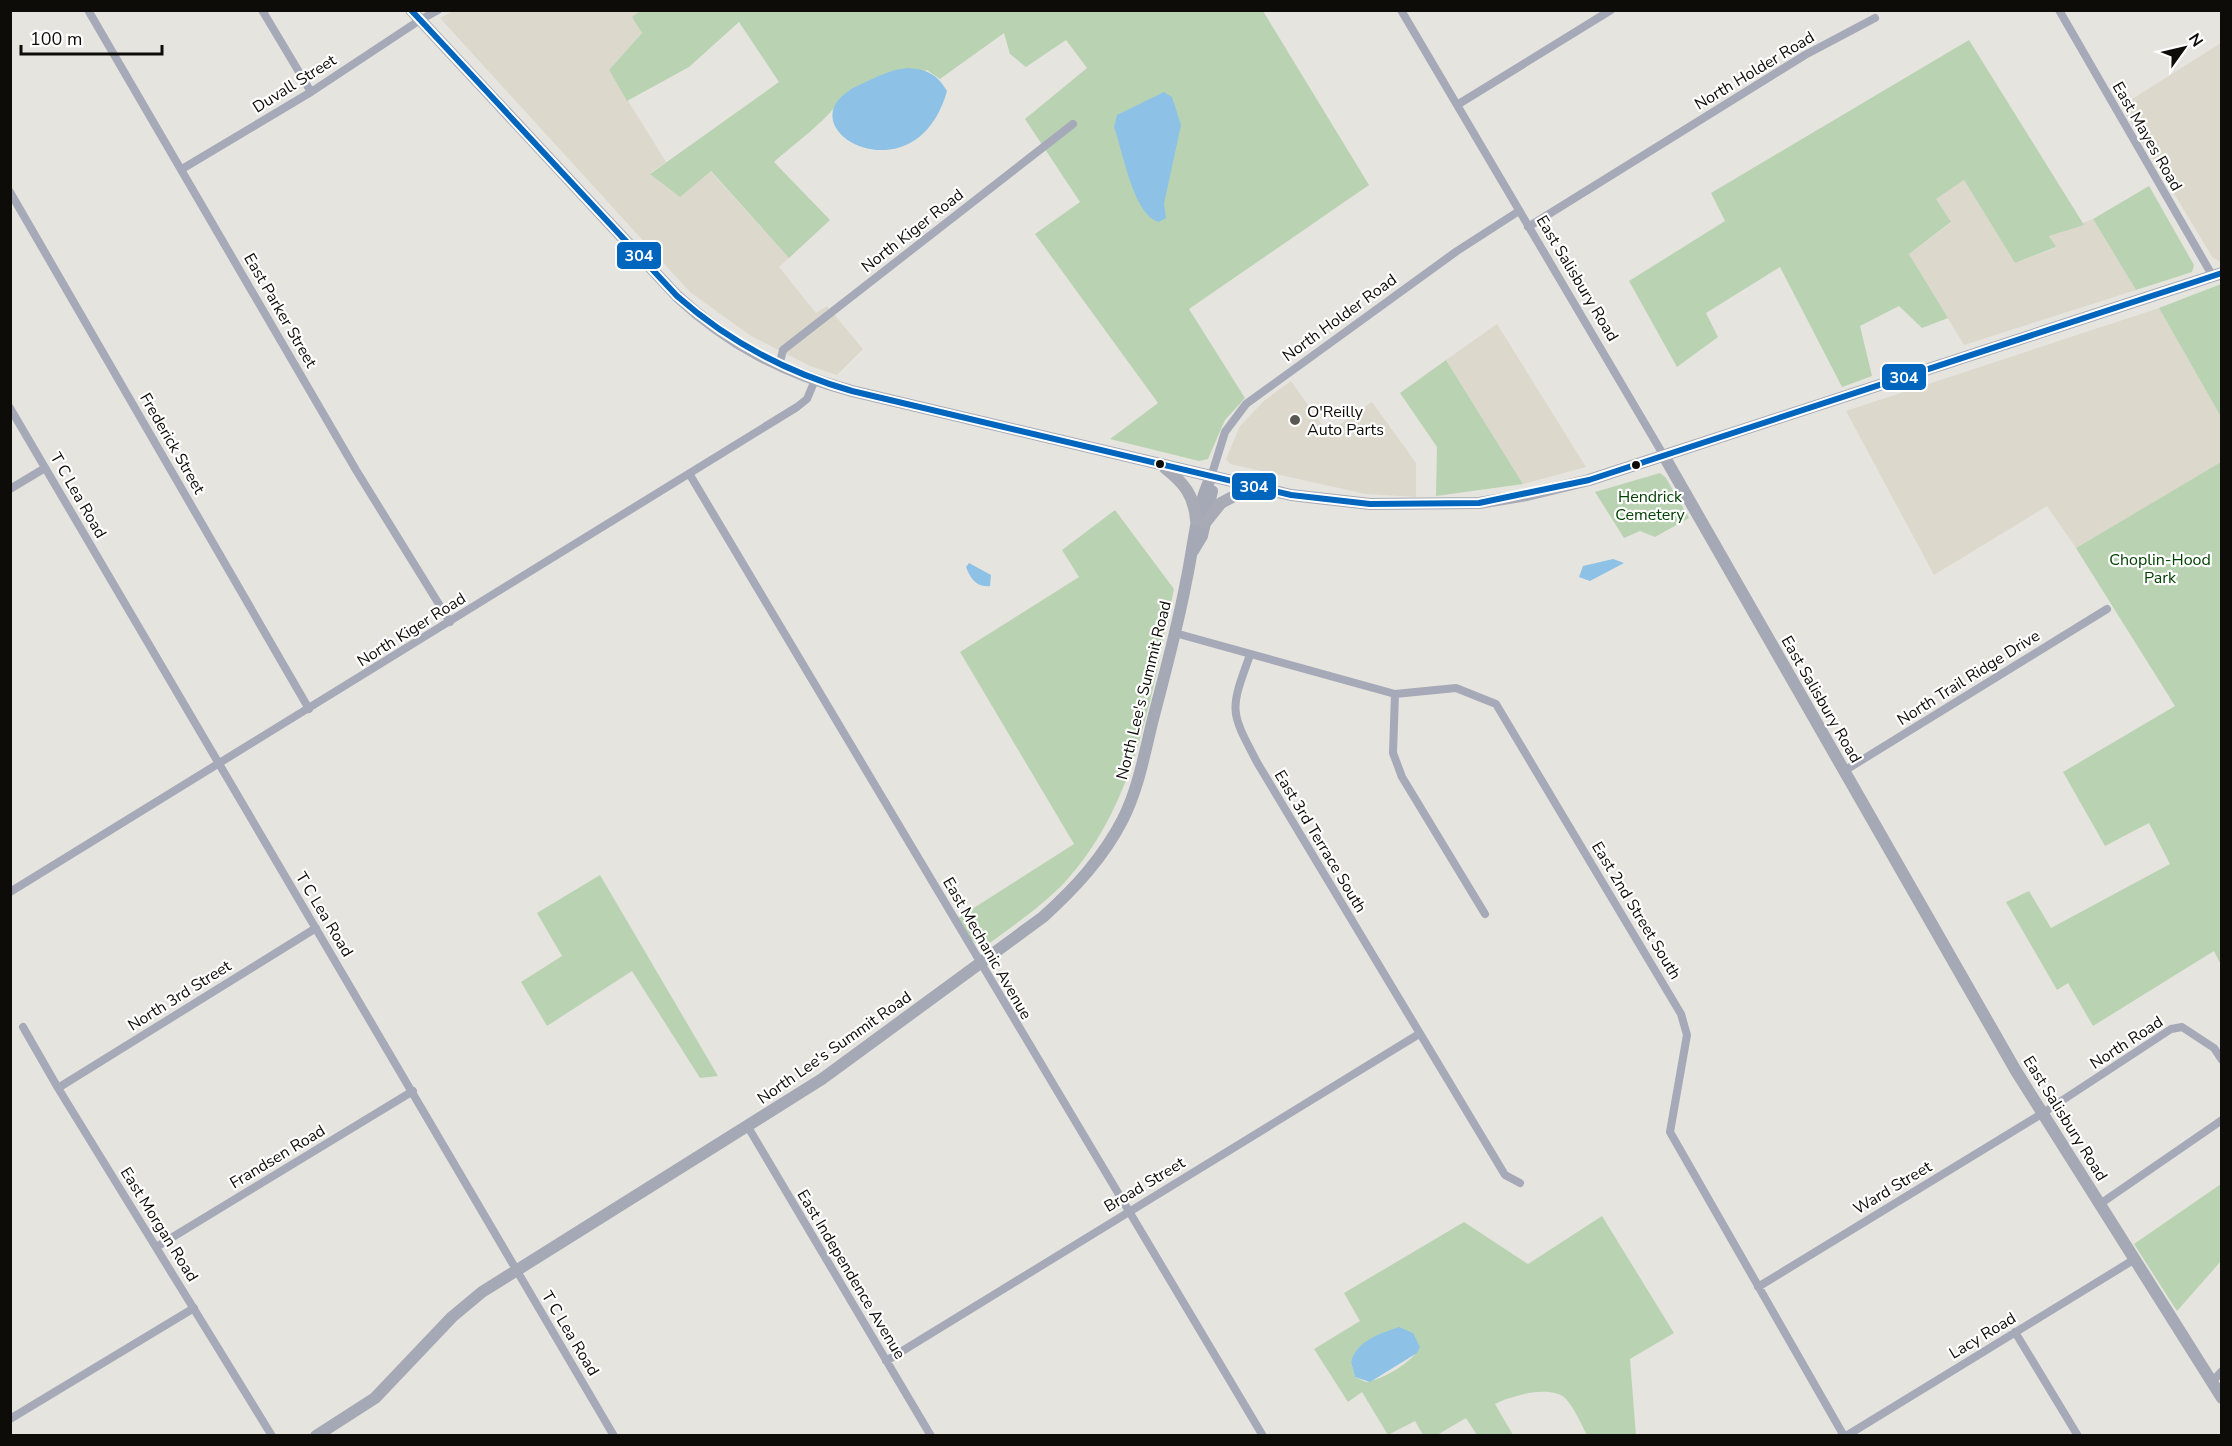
<svg xmlns="http://www.w3.org/2000/svg" width="2232" height="1446" viewBox="0 0 2232 1446" font-family="'Nunito Sans',sans-serif">
<style>
.built{fill:#dcd8cc}
.green{fill:#b9d3b2;fill-rule:evenodd}
.water{fill:#8dc2e6}
.lines{fill:none;stroke-linecap:round;stroke-linejoin:round}
.street{stroke:#a5a9b8;stroke-width:8}
.secondary{stroke:#a5a8b5;stroke-width:12}
.primary{stroke:#a8abb6;stroke-width:12}
.bus-1-casing{stroke:#fff;stroke-width:10}
.bus-1{stroke:#0065bd;stroke-width:6}
.poi-dot{fill:#595853;stroke:#fff;stroke-width:2}
.bus-dot{fill:#0d0c08;stroke:#fff;stroke-width:2}
.labels{text-anchor:middle;stroke-width:4.5;stroke-linejoin:round;paint-order:stroke}
.street-label{font-size:16px;fill:#0d0c08;stroke:#fff}
.poi-label{font-size:16px;fill:#0d0c08;stroke:#fff;text-anchor:start}
.park-label{font-size:16px;fill:#004000;stroke:#fff}
.line-badge{stroke:#fff;stroke-width:2}
.badge-label{font-size:16px;text-anchor:middle;font-weight:bold;fill:#fff}
</style>
<rect width="100%" height="100%" fill="#e6e4de"/>
<path class="built" d="M455 10 640 11 633 17 642 33 609 70 666 162 650 173 710 171 789 258 779 267 816 313 827 306 863 349 837 375 810 366 751 336 690 292 440 18Z
M2221 43V262L2213 258 2121 106Z
M1964 180 2015 263 2056 248 2048 236 2093 219 2136 290 1964 345 1909 254 1951 223 1935 199Z
M2159 308 2221 417V462L2076 548 2047 506 1934 575 1846 411Z
M1497 324 1586 467 1523 484 1446 360Z
M1291 381 1328 433 1372 402 1416 463V497L1366 494 1230 464 1226 459 1240 426 1265 400Z"/>
<path class="green" d="M640 11H1263L1369 185 1189 309 1245 398 1225 420 1208 459 1199 461 1110 439 1158 403 1035 234 1080 202 1025 119 1087 68 1066 40 1026 67 1010 54 1004 33 940 79 927 70 837 103C830 118 789 148 774 162L830 220 789 258 711 171 680 197 650 174 779 82 739 22 689 67 627 101 609 70 642 33 632 17Z
M1969 40 2084 225 2049 236 2056 247 2015 263 1964 180 1936 199 1951 222 1909 254 1948 318 1922 328 1899 306 1860 326 1872 376 1842 387 1780 267 1706 313 1718 337 1677 367 1629 281 1725 221 1711 193Z
M2149 186 2194 265 2192 272 2136 290 2093 219Z
M2221 284V417L2159 308Z
M1446 360 1523 484 1436 496 1437 447 1400 393Z
M2221 462V965L2214 951 2093 1026 2068 983 2057 990 2006 902 2029 891 2051 928 2170 864 2149 823 2105 846 2063 772 2175 706 2076 548Z
M1660 473 1666 478 1689 518 1655 537 1640 531 1624 538 1595 492Z
M1115 510 1174 589C1152 690 1138 802 1065 882 1042 906 1014 925 987 945L981 947 971 940 958 918 1074 844 960 652 1079 577 1062 550Z
M600 875 718 1076 700 1078 632 971 547 1026 521 982 562 956 537 913Z
M2221 1184V1261L2177 1311 2134 1244Z
M1602 1216 1674 1333 1630 1359 1636 1436 1587 1435C1581 1424 1575 1409 1566 1399 1552 1384 1510 1396 1495 1404L1513 1435H1477L1466 1418 1437 1435H1423L1415 1421 1388 1435 1362 1392 1348 1402 1314 1349 1360 1321 1344 1293 1464 1222 1528 1264ZM1420 1347C1413 1362 1382 1380 1366 1382L1355 1377 1351 1362 1356 1351Z"/>
<path class="water" d="M909 68C928 70 937 74 947 91 915 205 777 126 857 86 875 78 890 69 909 68Z
M1164 92 1172 97 1181 125 1164 204 1166 218 1159 222C1133 215 1123 151 1114 127L1117 115Z
M1613 559 1624 563 1590 581 1579 577 1583 566Z
M969 563 991 575 990 586C977 588 970 578 966 567Z
M1399 1327 1413 1333 1420 1347 1417 1353 1370 1382 1355 1377 1351 1362C1357 1340 1380 1334 1399 1327Z"/>
<g class="lines">
<path class="street" d="M88 10 356 470 450 622
M262 10 311 92
M1401 10 1664 456
M2059 10 2212 275
M1457 105 1611 10
M182 169 311 92 420 20 438 10
M10 192 309 709
M1528 227 1805 55 1875 18
M779 366 783 350 1073 124
M10 408 614 1436
M690 475 1263 1436
M1211 477 1225 432 1246 404 1457 251 1519 211
M10 489 45 468
M1175 633 1395 694 1456 688 1496 704 1681 1014 1687 1035 1670 1132 1844 1436
M1250 655C1229 712 1230 711 1258 764L1505 1175 1520 1183
M1395 694 1393 753 1402 777 1485 914
M1844 771 2107 609
M10 892 797 407 807 399 815 380
M23 1027 58 1088 272 1436
M58 1088 316 928
M748 1127 931 1436
M2100 1204 2222 1120
M158 1246 413 1091
M1758 1287 2043 1113 2171 1029 2182 1027 2214 1048 2222 1060
M2015 1332 2078 1436
M886 1361 1419 1034
M2212 1382 2222 1371
M10 1419 194 1308
M1846 1436 2135 1259"/>
<path class="secondary" d="M1664 456 2016 1071 2222 1398
M1193 551 1202 536 1212 491
M316 1436 375 1398 452 1317 482 1292 822 1079 1043 917C1075 888 1103 858 1123 819 1138 789 1144 756 1152 723 1164 676 1177 630 1186 582 1194 546 1195 510 1211 477"/>
<path class="primary" d="M411 10 677 296C729 344 784 373 852 391L1291 495 1370 504 1479 503 1527 495 1589 480 2222 273
M1165 468C1184 483 1194 495 1196 520
M1205 523 1221 503 1253 486"/>
<defs>
<path id="bus-1" d="M411 10 677 296C729 342 785 372 852 391L1291 495 1370 504 1479 503 1589 480 2222 273"/>
</defs>
<use href="#bus-1" class="bus-1-casing"/>
<use href="#bus-1" class="bus-1"/>
</g>
<circle class="poi-dot" cx="1295" cy="420" r="6"/>
<g class="bus-dot">
<circle cx="1160" cy="464" r="5"/>
<circle cx="1636" cy="465" r="5"/>
</g>
<g class="labels">
<g class="street-label">
<text transform="translate(1754 70) rotate(-31)" y="6">North Holder Road</text>
<text transform="translate(294 83) rotate(-32)" y="6">Duvall Street</text>
<text transform="translate(2148 136) rotate(60)" y="6">East Mayes Road</text>
<text transform="translate(912 230) rotate(-38)" y="6">North Kiger Road</text>
<text transform="translate(1578 278) rotate(59)" y="6">East Salisbury Road</text>
<text transform="translate(281 310) rotate(60)" y="6">East Parker Street</text>
<text transform="translate(1339 317) rotate(-36)" y="6">North Holder Road</text>
<text transform="translate(173 443) rotate(60)" y="6">Frederick Street</text>
<text transform="translate(79 495) rotate(60)" y="6">T C Lea Road</text>
<text transform="translate(411 629) rotate(-32)" y="6">North Kiger Road</text>
<text transform="translate(1968 677) rotate(-32)" y="6">North Trail Ridge Drive</text>
<text transform="translate(1143 690) rotate(-76)" y="6">North Lee's Summit Road</text>
<text transform="translate(1822 699) rotate(60)" y="6">East Salisbury Road</text>
<text transform="translate(1321 841) rotate(59)" y="6">East 3rd Terrace South</text>
<text transform="translate(1637 910) rotate(59)" y="6">East 2nd Street South</text>
<text transform="translate(325 914) rotate(59)" y="6">T C Lea Road</text>
<text transform="translate(988 948) rotate(60)" y="6">East Mechanic Avenue</text>
<text transform="translate(179 995) rotate(-32)" y="6">North 3rd Street</text>
<text transform="translate(2126 1042) rotate(-33)" y="6">North Road</text>
<text transform="translate(834 1047) rotate(-35)" y="6">North Lee's Summit Road</text>
<text transform="translate(2066 1118) rotate(58)" y="6">East Salisbury Road</text>
<text transform="translate(277 1156) rotate(-31)" y="6">Frandsen Road</text>
<text transform="translate(1144 1184) rotate(-31)" y="6">Broad Street</text>
<text transform="translate(1892 1187) rotate(-31)" y="6">Ward Street</text>
<text transform="translate(160 1224) rotate(58)" y="6">East Morgan Road</text>
<text transform="translate(852 1274) rotate(59)" y="6">East Independence Avenue</text>
<text transform="translate(571 1333) rotate(59)" y="6">T C Lea Road</text>
<text transform="translate(1982 1335) rotate(-31)" y="6">Lacy Road</text>
</g>
<g class="poi-label">
<text x="1307" y="417">O'Reilly<tspan x="1307" dy="18">Auto Parts</tspan></text>
</g>
<g class="park-label">
<text x="1650" y="502">Hendrick<tspan x="1650" dy="18">Cemetery</tspan></text>
<text x="2160" y="565">Choplin-Hood<tspan x="2160" dy="18">Park</tspan></text>
</g>
</g>
<g class="line-badge">
<rect x="616" y="241" width="46" height="29" rx="6" fill="#0065bd"/>
<rect x="1881" y="363" width="46" height="28" rx="6" fill="#0065bd"/>
<rect x="1231" y="472" width="46" height="29" rx="6" fill="#0065bd"/>
</g>
<g class="badge-label">
<text x="639" y="261">304</text>
<text x="1904" y="383">304</text>
<text x="1254" y="492">304</text>
</g>
<rect width="2232" height="1446" fill="none" stroke="#0d0c08" stroke-width="24"/>
<g transform="translate(2184 48) rotate(56)" stroke="#ffffff" stroke-width="4.5" paint-order="stroke">
<path d="M0-4.5L10 22L0 15L-10 22Z" fill="#0d0c08"/>
<text y="-9" font-size="16" font-weight="bold" text-anchor="middle" fill="#0d0c08">N</text>
</g>
<path d="M21 45v9h141v-9" fill="none" stroke="#0d0c08" stroke-width="3"/>
<text x="30" y="45" font-size="18" fill="#0d0c08" stroke="#ffffff" stroke-width="4.5" paint-order="stroke">100 m</text>
</svg>
